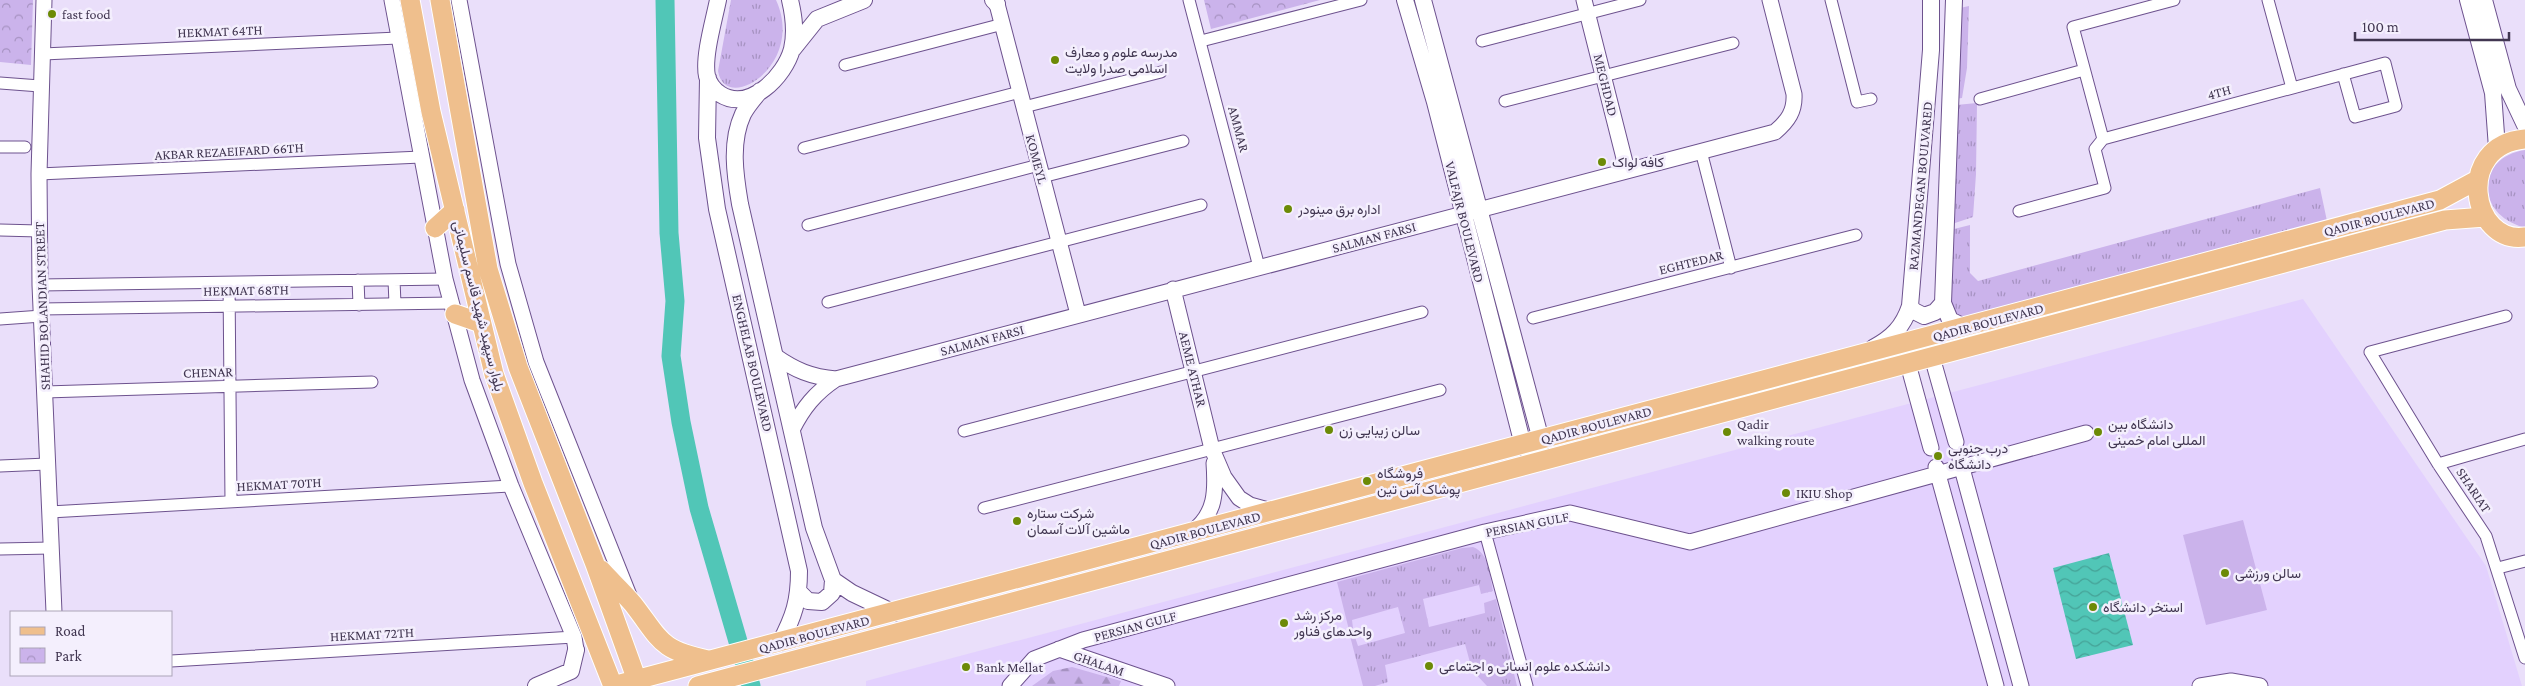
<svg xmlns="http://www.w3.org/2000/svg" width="2525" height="686" viewBox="0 0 2525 686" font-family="'Crimson Pro',Vazirmatn,serif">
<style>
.built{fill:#e3d1fe}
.grass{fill:url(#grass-tufts)}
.forest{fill:url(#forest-firs)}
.park{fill:url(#park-crowns)}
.pitch{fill:#cbb3eb}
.water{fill:url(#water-waves)}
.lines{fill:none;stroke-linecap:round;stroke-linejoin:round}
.river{stroke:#51c6b7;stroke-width:19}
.minor-casing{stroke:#6d528e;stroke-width:13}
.tertiary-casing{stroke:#6d528e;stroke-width:17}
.secondary-casing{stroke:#6d528e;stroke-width:18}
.primary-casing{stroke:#fff;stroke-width:21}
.minor{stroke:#fff;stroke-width:11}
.tertiary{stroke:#fff;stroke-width:15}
.secondary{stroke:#fff;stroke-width:16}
.primary{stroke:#efbf8d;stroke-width:19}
.poi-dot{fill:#6c8a06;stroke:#f4effd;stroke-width:2}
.labels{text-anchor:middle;stroke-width:5;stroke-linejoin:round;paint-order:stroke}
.poi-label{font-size:14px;fill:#413651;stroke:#f4effd;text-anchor:start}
.street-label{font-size:14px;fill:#413651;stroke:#f4effd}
</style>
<defs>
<pattern id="grass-tufts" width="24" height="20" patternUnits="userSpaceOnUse" patternTransform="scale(1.25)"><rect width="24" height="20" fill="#cbb3eb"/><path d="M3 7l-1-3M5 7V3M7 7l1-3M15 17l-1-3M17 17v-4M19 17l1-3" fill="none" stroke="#a692c1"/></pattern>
<pattern id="forest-firs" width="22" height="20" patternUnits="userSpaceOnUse" patternTransform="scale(1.25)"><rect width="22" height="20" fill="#cbb3eb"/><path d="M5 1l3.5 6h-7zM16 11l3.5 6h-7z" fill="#a692c1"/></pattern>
<pattern id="park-crowns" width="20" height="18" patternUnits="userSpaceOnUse" patternTransform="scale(1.25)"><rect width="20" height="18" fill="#cbb3eb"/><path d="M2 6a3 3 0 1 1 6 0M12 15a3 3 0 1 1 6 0" fill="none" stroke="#a692c1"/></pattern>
<pattern id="water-waves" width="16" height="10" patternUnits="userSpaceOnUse" patternTransform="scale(1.25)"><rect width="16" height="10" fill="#51c6b7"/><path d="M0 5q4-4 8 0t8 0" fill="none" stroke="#45a297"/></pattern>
</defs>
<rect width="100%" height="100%" fill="#eadffa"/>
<path class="built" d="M2303 299 2486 566 2522 686H866V681Z"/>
<path class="grass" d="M731 0H776C806 65 725 115 718 71Z
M1969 6 1967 68 1962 98 1955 99 1960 8Z
M1977 103 1976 174 1973 217 1952 224 1956 105Z
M2525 150V227H2523C2475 214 2476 157 2525 150Z
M2320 188 2327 221 1963 319H1953L1946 298 1950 230 1970 225V273L1978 281Z
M1473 547C1489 553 1490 576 1493 591L1481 594 1479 585 1423 599 1429 627 1485 613 1484 603 1496 599 1517 686H1487L1472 670 1465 644 1385 665 1388 682 1375 686H1363L1350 636 1354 634 1358 646 1405 633 1398 607 1352 620 1353 628 1349 630 1337 582 1462 548Z"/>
<path class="forest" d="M1072 667 1121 681 1119 686H1032L1053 671Z"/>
<path class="park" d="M0 0H33L31 65 0 62Z
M1204 0H1320L1211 29Z"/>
<path class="pitch" d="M2243 520 2267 610 2206 625 2183 535Z"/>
<path class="water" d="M2109 553 2133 645 2076 659 2053 568Z"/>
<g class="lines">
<path class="river" d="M665 0 669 233 675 301 671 356 681 422 699 508 751 686"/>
<defs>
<path id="minor" d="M1189 0 1259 267
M1831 0 1857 102 1871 99
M2268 0 2292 88
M1201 41 1361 0
M1482 41 1640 0
M43 54 398 38
M845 65 1003 24
M0 83 40 86
M1980 99 2084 70
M1505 101 1733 43
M1024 107 1161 72
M2103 139 2385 63 2396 106 2355 117 2343 74
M2103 139 2073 27 2174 0
M0 147H25
M804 148 1020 92
M1701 151 1731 268
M39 174 421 157
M1042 177 1183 141
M2019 211 2105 188 2095 149 2103 139
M808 225 1039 165
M0 230 39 231
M358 280 359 305
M394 280 395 304
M229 283 231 502
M40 285 445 279
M828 302 1201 205
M41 309 452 303
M2506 316 2370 352 2438 464 2486 536 2525 658
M1533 318 1856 235
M0 319 42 316
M45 392 372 382
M964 431 1422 312
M2438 464 2525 439
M0 466 47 464
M984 508 1440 390
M50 512 511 486
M1485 532 1527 686
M0 549 51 548
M2498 568 2525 561
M171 661 574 637"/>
<path id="tertiary" d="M44 0 39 174 40 285 54 612
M392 0 445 279 472 380 511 486 574 637 576 650
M459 0 508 264 536 362 630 598
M1584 0 1627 170
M997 4 1078 314
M1173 289 1212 449 1224 477 1239 498 1250 505 1272 511
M775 356C795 370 811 377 836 379
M1932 357 1956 442
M1908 364 1931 448
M792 430C803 408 815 393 836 379L1775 132C1788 121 1795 111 1794 94L1770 0
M1960 461 2021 686
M1936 467 1996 686
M1192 532C1216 514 1216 491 1214 463
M1059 649 1167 686
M1010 686 1034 659 1083 640 1485 532 1570 513 1690 542 2086 433
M2200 686 2231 681 2260 686"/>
<path id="secondary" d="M718 0C714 20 703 57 707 76 709 84 714 90 720 94 749 113 785 76 792 49 796 32 794 17 790 0
M993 0 997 4
M1405 0 1435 102 1523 445 1538 463
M1423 0 1541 440 1539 451
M1954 0 1943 303 1950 320 1966 328
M2468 0 2493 93 2497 148
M2484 0 2508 89 2525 125
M793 49 817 19 864 0
M708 78 707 138 717 209 799 571C799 601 794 616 780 643
M760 91C754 98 747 106 743 114 730 142 735 175 740 204L814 528 833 580 852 593 894 613
M1910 306 1914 311 1924 316 1935 312 1943 303
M1873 348C1892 338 1903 327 1910 306L1931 50V0
M799 592 808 601 822 602 832 593 833 580
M536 686 571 671 576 650"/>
<path id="primary" d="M410 0 431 112 494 374 533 483 613 686
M440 0 488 269 518 367 595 564 639 686
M2525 139C2454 145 2471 245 2525 237
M435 228 455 210
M455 314 481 323
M601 570C611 581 623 592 633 604 661 640 659 650 708 660
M613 686 2440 200 2477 180
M698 686 2445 220 2485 217"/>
</defs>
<use href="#minor" class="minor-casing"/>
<use href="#tertiary" class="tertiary-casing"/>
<use href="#secondary" class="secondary-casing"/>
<use href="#primary" class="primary-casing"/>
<use href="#minor" class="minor"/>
<use href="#tertiary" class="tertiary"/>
<use href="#secondary" class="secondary"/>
<use href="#primary" class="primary"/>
</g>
<g class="poi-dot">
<circle cx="52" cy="14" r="5"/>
<circle cx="1055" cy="60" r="5"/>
<circle cx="1602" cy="162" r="5"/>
<circle cx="1288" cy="209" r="5"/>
<circle cx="1329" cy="430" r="5"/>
<circle cx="1727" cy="432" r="5"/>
<circle cx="2098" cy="432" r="5"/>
<circle cx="1938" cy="456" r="5"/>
<circle cx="1367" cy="481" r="5"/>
<circle cx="1786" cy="493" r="5"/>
<circle cx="1017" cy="521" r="5"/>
<circle cx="2225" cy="573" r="5"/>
<circle cx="2093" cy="607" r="5"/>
<circle cx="1284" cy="623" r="5"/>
<circle cx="1429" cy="666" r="5"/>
<circle cx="966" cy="667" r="5"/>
</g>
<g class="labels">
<g class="poi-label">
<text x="62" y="19">fast food</text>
<text x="1065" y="57">مدرسه علوم و معارف<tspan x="1065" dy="16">اسلامی صدرا ولایت</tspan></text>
<text x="1612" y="167">کافه لواک</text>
<text x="1298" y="214">اداره برق مینودر</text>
<text x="1737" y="429">Qadir<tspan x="1737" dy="16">walking route</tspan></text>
<text x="2108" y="429">دانشگاه بین<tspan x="2108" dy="16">المللی امام خمینی</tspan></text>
<text x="1339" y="435">سالن زیبایی زن</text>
<text x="1948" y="453">درب جنوبی<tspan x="1948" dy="16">دانشگاه</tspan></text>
<text x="1377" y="478">فروشگاه<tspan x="1377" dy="16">پوشاک آس تین</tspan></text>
<text x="1796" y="498">IKIU Shop</text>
<text x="1027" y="518">شرکت ستاره<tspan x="1027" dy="16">ماشین آلات آسمان</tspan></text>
<text x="2235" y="578">سالن ورزشی</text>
<text x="2103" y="612">استخر دانشگاه</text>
<text x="1294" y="620">مرکز رشد<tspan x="1294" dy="16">واحدهای فناور</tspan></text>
<text x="1439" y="671">دانشکده علوم انسانی و اجتماعی</text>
<text x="976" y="672">Bank Mellat</text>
</g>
<g class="street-label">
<text transform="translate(220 31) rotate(-2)" y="5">HEKMAT 64TH</text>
<text transform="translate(1606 85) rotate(76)" y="5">MEGHDAD</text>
<text transform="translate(2219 92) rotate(-15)" y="5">4TH</text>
<text transform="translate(1239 129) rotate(75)" y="5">AMMAR</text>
<text transform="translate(229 151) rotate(-3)" y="5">AKBAR REZAEIFARD 66TH</text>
<text transform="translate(1037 159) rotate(75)" y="5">KOMEYL</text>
<text transform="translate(1920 186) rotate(-85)" y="5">RAZMANDEGAN BOULVARED</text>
<text transform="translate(2379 217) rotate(-15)" y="5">QADIR BOULEVARD</text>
<text transform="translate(1465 222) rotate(76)" y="5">VALFAJR BOULEVARD</text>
<text transform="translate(1374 237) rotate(-15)" y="5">SALMAN FARSI</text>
<text transform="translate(1691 262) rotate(-14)" y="5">EGHTEDAR</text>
<text transform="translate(246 290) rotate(-1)" y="5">HEKMAT 68TH</text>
<text transform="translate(42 306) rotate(-92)" y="5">SHAHID BOLANDIAN STREET</text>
<text transform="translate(479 306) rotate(76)" y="5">بلوار سپهبد شهید قاسم سلیمانی</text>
<text transform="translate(1988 322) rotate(-15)" y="5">QADIR BOULEVARD</text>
<text transform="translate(982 340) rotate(-15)" y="5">SALMAN FARSI</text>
<text transform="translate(753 363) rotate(77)" y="5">ENGHELAB BOULEVARD</text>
<text transform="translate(1193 369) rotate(76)" y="5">AEME ATHAR</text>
<text transform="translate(208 372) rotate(-2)" y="5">CHENAR</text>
<text transform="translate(1596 425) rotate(-15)" y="5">QADIR BOULEVARD</text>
<text transform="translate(279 484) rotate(-3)" y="5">HEKMAT 70TH</text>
<text transform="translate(2474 490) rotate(56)" y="5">SHARIAT</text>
<text transform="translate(1527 524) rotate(-11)" y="5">PERSIAN GULF</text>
<text transform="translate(1205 530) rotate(-15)" y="5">QADIR BOULEVARD</text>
<text transform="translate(1135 626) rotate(-15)" y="5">PERSIAN GULF</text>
<text transform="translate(372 634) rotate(-3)" y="5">HEKMAT 72TH</text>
<text transform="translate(814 634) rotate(-15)" y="5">QADIR BOULEVARD</text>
<text transform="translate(1099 663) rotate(19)" y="5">GHALAM</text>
</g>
</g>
<rect x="10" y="611" width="162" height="65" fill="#f4effd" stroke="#aca5b8"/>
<rect x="20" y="627" width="25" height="8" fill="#efbf8d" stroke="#aca5b8"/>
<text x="55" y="636" font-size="15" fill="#413651">Road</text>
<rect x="20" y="648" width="25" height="15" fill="url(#park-crowns)" stroke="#aca5b8"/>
<text x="55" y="661" font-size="15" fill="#413651">Park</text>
<path d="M2355 32v8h154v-8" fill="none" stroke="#413651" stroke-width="2.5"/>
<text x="2362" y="32" font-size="15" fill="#413651" stroke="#f4effd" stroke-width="4" paint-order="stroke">100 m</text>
</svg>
